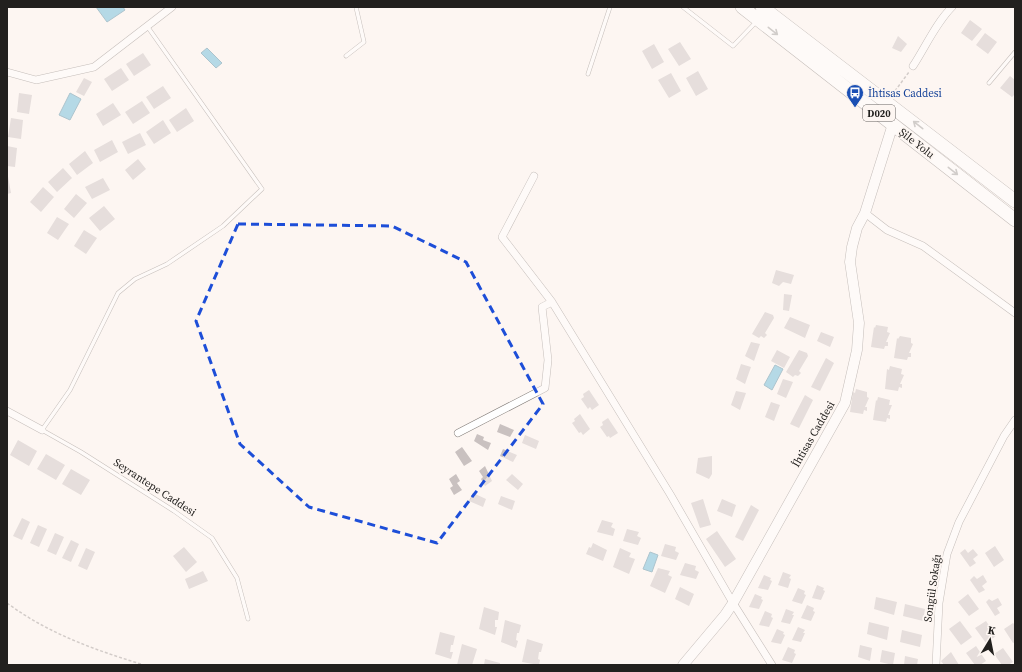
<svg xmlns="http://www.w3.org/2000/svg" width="1022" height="672" viewBox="0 0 1022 672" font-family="'Source Serif 4',serif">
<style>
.water{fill:#5eb5d7;stroke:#4c88a0}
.building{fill:#c9c1c0}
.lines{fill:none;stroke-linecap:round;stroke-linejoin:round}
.lane-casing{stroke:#827c78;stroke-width:4.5}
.street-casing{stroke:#827c78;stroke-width:8}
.secondary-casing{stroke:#827c78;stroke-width:11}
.highway-casing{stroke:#827c78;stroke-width:14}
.path{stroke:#9f9a97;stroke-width:1.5;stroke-dasharray:3 2;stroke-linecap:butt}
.lane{stroke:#fff;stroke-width:3.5}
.street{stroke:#fff;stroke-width:7}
.secondary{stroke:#fff;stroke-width:10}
.highway{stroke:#fff;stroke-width:13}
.oneway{stroke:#9c9b9a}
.marked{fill:none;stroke:#1d4ed8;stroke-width:3;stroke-dasharray:8 5;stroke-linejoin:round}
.labels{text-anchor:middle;stroke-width:4;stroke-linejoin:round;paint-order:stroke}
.shield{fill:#fdf6f2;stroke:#64605e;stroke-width:1}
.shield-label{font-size:10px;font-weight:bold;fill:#22201e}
.transit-label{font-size:11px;fill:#164399;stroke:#fdf6f2;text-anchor:start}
.street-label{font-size:11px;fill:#22201e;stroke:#fdf6f2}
</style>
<rect width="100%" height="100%" fill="#fdf6f2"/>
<path class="water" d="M96 7H123L125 10 107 22Z
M207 48 222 63 216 68 201 53Z
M70 93 81 99 70 120 59 115Z
M775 365 783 369 772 390 764 385Z
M650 552 658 555 652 572 643 569Z"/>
<path class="building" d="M970 20 982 29 972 41 961 33Z
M985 33 997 42 988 54 976 45Z
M898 36 907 44 901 52 892 48Z
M680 42 691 59 679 66 668 49Z
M654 44 664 62 652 69 642 51Z
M143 53 151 65 134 76 126 64Z
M121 68 129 80 112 91 104 79Z
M698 71 708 89 696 96 686 78Z
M671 73 681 91 669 98 658 80Z
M1010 76 1015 80V94L1012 97 1000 88Z
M84 78 92 82 84 96 76 92Z
M163 86 171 98 154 109 146 97Z
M19 93 32 95 29 114 17 112Z
M142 101 150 113 133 124 125 112Z
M113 103 121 115 103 126 96 114Z
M186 108 194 121 177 132 169 120Z
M11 118 23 120 21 139 8 137Z
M163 120 171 133 154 144 146 132Z
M140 133 146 145 128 154 122 142Z
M112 140 118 152 100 162 94 150Z
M7 146 17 148 15 167 7 166Z
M85 151 93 163 77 175 69 164Z
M138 159 146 169 133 180 125 170Z
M63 168 72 178 57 192 48 182Z
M7 171 11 193 7 194Z
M103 178 110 190 92 199 85 187Z
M43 187 54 197 41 212 30 202Z
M76 194 87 203 74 218 64 209Z
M104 206 115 219 100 231 89 218Z
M57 217 69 224 58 240 47 233Z
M84 230 97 238 86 254 74 246Z
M776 270 794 275 791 284 783 282 779 286 772 283Z
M784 294 792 295 789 311 783 310Z
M765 312 773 315 774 318 765 333 767 335 764 338 761 336 759 338 752 334Z
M790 317 810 325 805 338 784 328Z
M876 325 888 327 887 332 890 333 886 342H888V346H885L884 349 871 347 874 327 875 328Z
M821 332 834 337 830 347 817 341Z
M900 336 911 338V343L913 344 909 353H911V357H908L907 360 894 358 897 338 898 339Z
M751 342 760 344 754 361 745 356Z
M777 350 790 357 784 368 771 361Z
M799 350 807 353 808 356 799 371 801 373 798 376 795 375 793 377 786 372Z
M826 358 834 363 820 391 811 387Z
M741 364 751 367 745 384 736 379Z
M890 366 902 369 901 374 904 375 900 384H902V388L899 387 898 391 885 389 887 369 889 370Z
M783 379 793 382 786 398 777 394Z
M856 389 867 392V397L869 398 865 407H867V411L864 410 863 414 850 412 853 392 855 393Z
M589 390 599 405 592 410 590 407 588 409 581 399 584 397 583 394Z
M736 391 746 393 740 410 731 405Z
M805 395 813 400 799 428 790 424Z
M878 397 890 400 889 405H892L888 415H890V419L887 418 886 422 873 420 876 400 877 401Z
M771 402 780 405 774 421 765 417Z
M580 414 590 429 583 435 581 432 579 433 572 423 575 421 574 419Z
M608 418 618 433 610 438 609 436 607 437 600 427 603 425 602 422Z
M500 424 514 430 510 437 497 432Z
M477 434 484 437 483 440 491 443 488 450 474 441Z
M525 435 539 441 536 449 522 443Z
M18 440 37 451 29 466 10 455Z
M462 447 472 461 464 466 455 452Z
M503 449 517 455 513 462 500 456Z
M46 454 65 465 56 480 37 469Z
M712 456V474L709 479 696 473 698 458Z
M485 466 492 481 485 486 481 479 483 477 479 471Z
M71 469 90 480 81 495 62 484Z
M456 474 460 481 457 483 462 490 454 495 450 488 453 486 449 479Z
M512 474 523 484 518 490 506 480Z
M473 493 486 499 483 507 469 501Z
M501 496 515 501 512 510 498 504Z
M703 499 711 525 700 528 691 503Z
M722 499 736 505 732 517 717 511Z
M751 505 759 510 743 541 735 537Z
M22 518 30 522 22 540 13 536Z
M602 520 613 523 611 527 615 529 613 536 597 532Z
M38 525 47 529 39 547 30 543Z
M627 529 639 532 637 536 641 538 638 545 623 541Z
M717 531 736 559 725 567 706 539Z
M55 533 64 537 56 555 47 551Z
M71 540 79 544 71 562 62 558Z
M593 543 607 550 603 561 586 554 589 547 591 548Z
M665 544 676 547 675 551 679 553 676 560 661 556Z
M995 546 1004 560 994 567 985 553Z
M184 547 197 562 186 572 173 556Z
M86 548 95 552 87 570 78 566Z
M620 548 631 553 629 557 635 559 629 574 613 567Z
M965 549 968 553 973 549 978 555 973 559 976 563 970 567 960 553Z
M685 563 696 566 695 570 699 572 696 579 680 575Z
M658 568 670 571 668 575 672 577 665 593 650 586Z
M203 571 208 581 189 589 185 579Z
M783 572 791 575 789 578 791 579 788 588 778 585Z
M764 575 771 578 770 580 772 581 768 590 758 588Z
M983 575 987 582 982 586 985 590 979 593 970 580 974 576 977 579Z
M817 585 824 588 823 590 825 591 821 600 812 598Z
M680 587 694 594 689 606 675 599Z
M798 588 805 591 804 594 806 595 802 604 792 601Z
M755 594 762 597 761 599 763 600 759 609 749 607Z
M968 594 979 609 969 616 958 602Z
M876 597 897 602 894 615 874 609Z
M998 598 1002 605 997 608 1000 613 995 616 986 602 989 599 992 601Z
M905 604 925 609 923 621 903 616Z
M807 605 814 608 813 611 815 612 811 621 801 618Z
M484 607 499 612 498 620H495V627H497L495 635 479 629Z
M786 609 794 612 792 615H794L790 624 781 622Z
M765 611 772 614 771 617 773 618 769 627 759 625Z
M505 620 521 625 519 633H517L516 640 518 641 516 648 501 642Z
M960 621 972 637 961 645 949 629Z
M986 621 996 636 986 643 975 628Z
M869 622 889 627 887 640 867 634Z
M1013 623 1015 625V642L1013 643 1004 629Z
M798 627 805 630 803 633H805L801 642 792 640Z
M777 629 784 632 783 634 785 635 781 644 771 642Z
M902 630 922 635 920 647 900 642Z
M440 632 455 636 453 645H451L450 652H453L451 659 435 654Z
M527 639 543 644 541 652H539L538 659 540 660 539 665 522 662Z
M462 644 477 649 472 665H457Z
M860 645 872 648 870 661 858 657Z
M976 646 986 661 980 665H975L966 653Z
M788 647 795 650 794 653 796 654 792 663 782 660Z
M1003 648 1013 662 1008 665H1002L994 654Z
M882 650 895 653 893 665 880 662Z
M951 652 959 665H944L941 661Z
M905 656 918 659 917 665H904Z
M485 659 500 663V665H484Z"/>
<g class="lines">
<defs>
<path id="lane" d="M683 7 733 46 756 22
M147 26 262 189 223 226 167 264 135 279 118 293 70 390 42 430 81 452 174 511 212 538 237 578 248 619
M346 56 364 42 356 7
M588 74 610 7
M989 83 1015 52"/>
<path id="street" d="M913 66C926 46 936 23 952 7
M7 72 36 80 94 67 172 7
M534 176 502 237 552 302 670 494 733 603 772 665
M865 213 887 230 923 246 1015 313
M7 411 42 430
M458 433 545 388 548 360 542 307 552 302
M936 665 939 603 947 554 959 522 1004 436 1015 420"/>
<path id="secondary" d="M683 665 725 615 733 603 845 403 857 350 859 323 850 262 852 247 857 228 865 213 893 124"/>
<path id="highway" d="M742 7 1015 220
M762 7 1015 201"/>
</defs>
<use href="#lane" class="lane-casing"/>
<use href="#street" class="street-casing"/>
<use href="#secondary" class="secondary-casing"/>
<use href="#highway" class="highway-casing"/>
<path class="path" d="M892 95 909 72
M7 603C49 634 95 650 144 665"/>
<use href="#lane" class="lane"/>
<use href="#street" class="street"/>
<use href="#secondary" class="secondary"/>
<use href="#highway" class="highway"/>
</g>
<defs><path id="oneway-shaft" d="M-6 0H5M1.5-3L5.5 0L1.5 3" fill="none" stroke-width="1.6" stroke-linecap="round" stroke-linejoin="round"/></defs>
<g class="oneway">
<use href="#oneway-shaft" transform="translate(773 31) rotate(38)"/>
<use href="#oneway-shaft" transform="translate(918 125) rotate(-142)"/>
<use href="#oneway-shaft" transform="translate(953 171) rotate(38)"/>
</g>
<path d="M0 0H1022V672H0ZM238 224 392 226 466 262 543 404 437 543 309 507 240 444 196 321Z" fill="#fdf6f2" fill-opacity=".55" fill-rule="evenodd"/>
<path class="marked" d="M238 224 392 226 466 262 543 404 437 543 309 507 240 444 196 321Z"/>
<defs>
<symbol id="bus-pin" viewBox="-11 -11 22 30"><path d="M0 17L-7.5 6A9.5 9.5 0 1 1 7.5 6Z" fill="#1a4fb4" stroke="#fdf6f2"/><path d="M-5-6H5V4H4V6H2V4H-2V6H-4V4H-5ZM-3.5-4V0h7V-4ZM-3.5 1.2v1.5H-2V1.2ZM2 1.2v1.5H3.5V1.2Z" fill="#fff"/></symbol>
</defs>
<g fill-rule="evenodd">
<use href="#bus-pin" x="845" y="83" width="20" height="27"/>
</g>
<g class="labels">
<rect class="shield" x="863" y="105" width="32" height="16" rx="3"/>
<g class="shield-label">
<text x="879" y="117">D020</text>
</g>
<g class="transit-label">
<text x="868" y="97">İhtisas Caddesi</text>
</g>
<g class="street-label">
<text transform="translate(917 143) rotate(38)" y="4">Şile Yolu</text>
<text transform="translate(813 434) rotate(-60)" y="4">İhtisas Caddesi</text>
<text transform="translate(155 487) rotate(33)" y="4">Seyrantepe Caddesi</text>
<text transform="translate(932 588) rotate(-82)" y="4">Songül Sokağı</text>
</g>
</g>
<rect width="1022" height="672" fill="none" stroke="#22201e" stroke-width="16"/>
<g transform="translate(990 640) rotate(10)" stroke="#fdf6f2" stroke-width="3" paint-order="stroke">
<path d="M0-3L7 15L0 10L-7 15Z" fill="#22201e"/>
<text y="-6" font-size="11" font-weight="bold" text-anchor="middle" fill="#22201e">K</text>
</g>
</svg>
